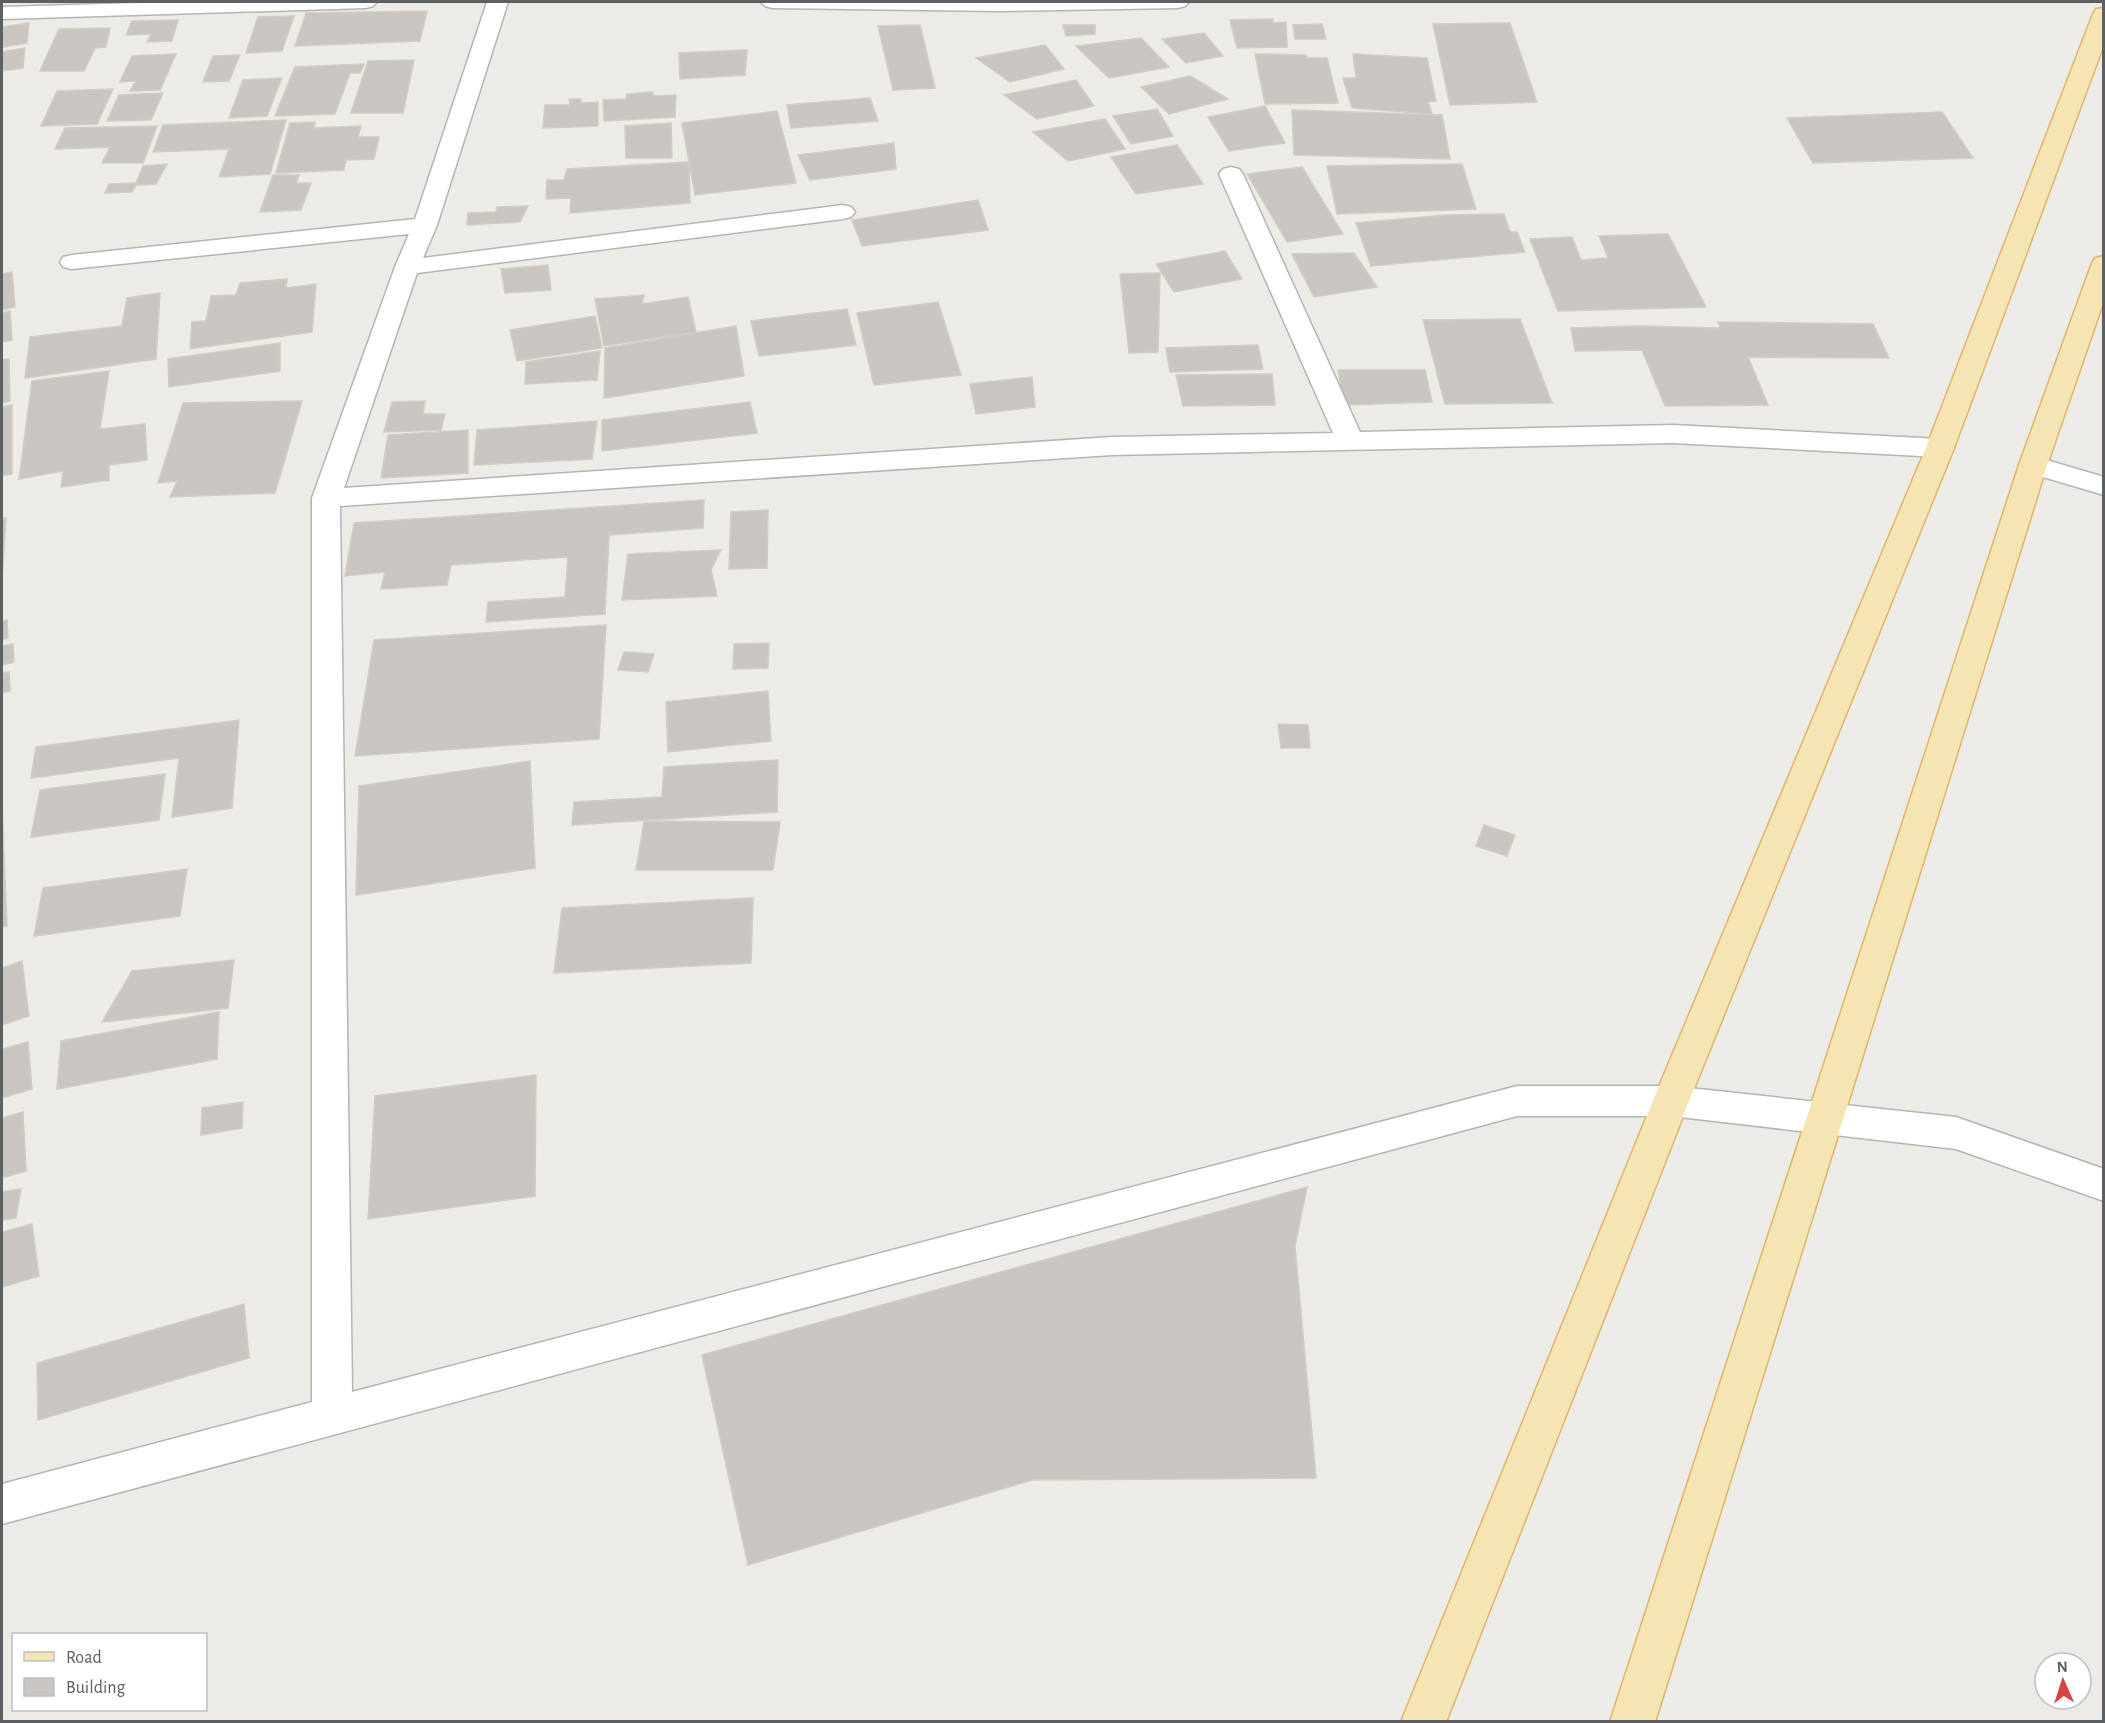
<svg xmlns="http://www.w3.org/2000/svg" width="2105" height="1723" viewBox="0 0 2105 1723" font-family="'Alegreya Sans',sans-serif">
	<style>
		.building { fill: #c9c5c1; stroke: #d1ccc4; stroke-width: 1.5 }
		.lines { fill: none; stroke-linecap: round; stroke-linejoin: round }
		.minor-casing { stroke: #b2b5b8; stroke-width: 3 }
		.major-casing { stroke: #e0b56b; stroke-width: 3 }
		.minor { fill: #fff; fill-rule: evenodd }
		.major { fill: #f5e5b2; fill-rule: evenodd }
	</style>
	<rect width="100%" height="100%" fill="#edebe5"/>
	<!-- building -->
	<g class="building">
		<polygon points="427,11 420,41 295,46 306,13"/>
		<polygon points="294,16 282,51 246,53 258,17"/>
		<polygon points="1273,19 1273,23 1286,22 1287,47 1237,48 1230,20"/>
		<polygon points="178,20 172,41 147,42 151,34 126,35 132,21"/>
		<polygon points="29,23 27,43 2,47 2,27"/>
		<polygon points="1510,23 1537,102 1450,105 1433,24"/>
		<polygon points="1322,24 1326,39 1295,39 1293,25"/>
		<polygon points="920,25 935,88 893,90 878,26"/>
		<polygon points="1063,25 1095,25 1095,34 1066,36"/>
		<polygon points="110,28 106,47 95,48 84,71 40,71 59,29"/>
		<polygon points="1204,33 1223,56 1186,63 1162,39"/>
		<polygon points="1141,38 1169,67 1109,78 1076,46"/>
		<polygon points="1045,45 1064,69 1010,82 976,58"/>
		<polygon points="25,48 23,68 2,71 2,52"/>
		<polygon points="747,50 745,75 680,79 679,53"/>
		<polygon points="176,54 160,90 130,91 136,81 120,82 132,56"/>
		<polygon points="1255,54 1306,55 1307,58 1327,58 1338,103 1265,104"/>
		<polygon points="1353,54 1427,58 1436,101 1428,102 1432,114 1352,108 1343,78 1356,78"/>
		<polygon points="240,55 229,81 203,82 213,56"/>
		<polygon points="414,60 403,113 351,113 368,61"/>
		<polygon points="364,64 360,73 350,73 335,114 275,116 295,67"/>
		<polygon points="1190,76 1228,99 1169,114 1141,87"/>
		<polygon points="282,78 267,116 229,118 243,80"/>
		<polygon points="1076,80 1094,106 1037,119 1004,95"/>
		<polygon points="113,89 97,124 41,126 57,91"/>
		<polygon points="653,92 653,96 676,95 675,117 604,121 603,100 626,99 627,94"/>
		<polygon points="163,93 151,120 107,121 119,95"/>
		<polygon points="870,98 878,121 791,128 787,105"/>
		<polygon points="569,99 581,99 581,103 598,102 598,126 543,128 545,105 570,105"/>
		<polygon points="1265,106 1285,143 1229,151 1208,117"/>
		<polygon points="1157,109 1173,136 1131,144 1113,116"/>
		<polygon points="1292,110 1442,115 1450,159 1294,155"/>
		<polygon points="777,111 796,183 695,195 682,123"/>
		<polygon points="1942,112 1973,158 1813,163 1787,118"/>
		<polygon points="1105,119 1125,149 1068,161 1033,132"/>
		<polygon points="286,120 270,174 219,177 229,149 153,152 163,125"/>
		<polygon points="315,122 314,128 361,126 358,137 379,137 374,159 346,160 344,170 276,173 290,123"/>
		<polygon points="671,123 672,158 626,158 625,126"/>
		<polygon points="157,126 143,163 102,163 110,147 55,149 65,128"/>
		<polygon points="894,143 896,169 810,180 798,155"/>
		<polygon points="1177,145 1203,184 1136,194 1111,157"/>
		<polygon points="689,162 690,203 570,213 571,198 546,199 547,180 564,180 567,169"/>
		<polygon points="167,164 156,184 136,185 132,192 105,193 109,184 136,183 143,166"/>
		<polygon points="1462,164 1476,209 1337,214 1327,166"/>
		<polygon points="1302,167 1343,234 1287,242 1247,174"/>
		<polygon points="273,175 299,175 296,183 311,183 301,210 260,212"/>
		<polygon points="978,200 988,230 862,246 852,220"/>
		<polygon points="528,206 520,222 467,225 468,213 496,212 497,207"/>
		<polygon points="1504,214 1510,232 1517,232 1525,252 1371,266 1356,223 1447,215"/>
		<polygon points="1668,234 1706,307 1558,311 1530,239 1572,237 1581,260 1608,258 1599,236"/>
		<polygon points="1225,251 1242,279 1174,292 1156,264"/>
		<polygon points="1354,253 1377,287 1314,297 1292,254"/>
		<polygon points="548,265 551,290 505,293 501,269"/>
		<polygon points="12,272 15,307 2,310 2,274"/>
		<polygon points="1160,273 1158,352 1129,353 1120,274"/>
		<polygon points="287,279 286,288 316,284 312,332 190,349 192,322 206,321 211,296 236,295 240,283"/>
		<polygon points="160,293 156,359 25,378 30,337 122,326 127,298"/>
		<polygon points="644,295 642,304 688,297 696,332 604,346 595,299"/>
		<polygon points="938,302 961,375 874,385 857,313"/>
		<polygon points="847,309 856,345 759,356 751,321"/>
		<polygon points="10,311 12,340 2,342 2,313"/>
		<polygon points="595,316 602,348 517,361 510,330"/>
		<polygon points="1520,319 1552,403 1445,404 1423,320"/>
		<polygon points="1718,322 1873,324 1889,358 1748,357 1768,405 1665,406 1642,350 1575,351 1571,328 1639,326 1720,328"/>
		<polygon points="736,326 744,376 604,398 605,348"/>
		<polygon points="280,343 280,371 169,387 168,359"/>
		<polygon points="1258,345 1263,369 1170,372 1166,348"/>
		<polygon points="600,351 597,380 525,384 526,362"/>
		<polygon points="9,359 10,401 2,403 2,360"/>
		<polygon points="1338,370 1425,370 1432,402 1344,405"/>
		<polygon points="109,371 100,429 145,424 147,460 109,465 109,480 61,487 63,471 19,479 32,381"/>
		<polygon points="1272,374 1275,405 1183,406 1176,375"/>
		<polygon points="1032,377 1035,407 976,414 970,384"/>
		<polygon points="302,401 275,493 170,497 177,481 158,483 183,403"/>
		<polygon points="425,401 423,414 445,414 441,430 384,432 392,402"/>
		<polygon points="750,402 757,433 602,451 602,420"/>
		<polygon points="12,405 12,474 2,476 2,407"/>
		<polygon points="597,421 592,459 474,465 477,430"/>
		<polygon points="468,430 468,473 381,478 388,435"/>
		<polygon points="704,500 703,528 609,535 605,614 486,622 488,602 565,597 568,557 451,565 447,585 381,589 385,572 345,576 354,523"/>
		<polygon points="768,510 767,568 729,569 731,512"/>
		<polygon points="6,518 2,580 2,519"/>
		<polygon points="721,550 711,570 717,596 622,600 628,554"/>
		<polygon points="7,620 8,638 2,640 2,621"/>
		<polygon points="606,625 599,739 355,756 374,640"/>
		<polygon points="769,643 768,668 733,669 734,644"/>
		<polygon points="13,644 14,662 2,665 2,646"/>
		<polygon points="624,652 654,654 648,672 618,670"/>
		<polygon points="9,672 10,691 2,693 2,673"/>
		<polygon points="768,691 771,741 668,752 666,702"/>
		<polygon points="239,720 232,808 172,817 179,758 31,778 36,747"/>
		<polygon points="1278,724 1308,725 1310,748 1281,748"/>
		<polygon points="778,760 777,812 572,825 574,802 662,797 664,767"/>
		<polygon points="530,761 535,868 356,895 359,786"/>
		<polygon points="165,774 159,820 31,837 40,790"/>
		<polygon points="2,806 7,926 2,927"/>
		<polygon points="644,821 780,822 773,870 636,870"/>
		<polygon points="1484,825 1515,835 1507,856 1476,846"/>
		<polygon points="187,869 180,916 34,936 43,888"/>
		<polygon points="753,898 751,963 554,973 562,908"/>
		<polygon points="234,960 228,1008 102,1022 132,971"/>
		<polygon points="22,961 29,1016 2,1025 2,968"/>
		<polygon points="219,1012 217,1059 57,1089 61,1041"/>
		<polygon points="28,1042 32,1089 2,1098 2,1049"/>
		<polygon points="536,1075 535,1196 368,1219 375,1096"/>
		<polygon points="243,1102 242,1128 201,1135 202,1108"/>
		<polygon points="23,1112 26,1171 2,1178 2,1118"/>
		<polygon points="1307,1187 1295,1246 1316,1478 1032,1480 748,1565 702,1355"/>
		<polygon points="21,1189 16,1218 2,1220 2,1192"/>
		<polygon points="32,1224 39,1276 2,1287 2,1232"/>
		<polygon points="244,1304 249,1358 38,1420 37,1363"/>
	</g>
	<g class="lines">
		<!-- minor casing -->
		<g class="minor-casing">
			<g id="minor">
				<polygon points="172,2 377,2 373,6 366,8 2,19 2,7"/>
				<polygon points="487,2 508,2 437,225 423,258 843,205 851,207 855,212 851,217 843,219 417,273 344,488 1112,437 1333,433 1219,174 1223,169 1231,167 1239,169 1243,174 1360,432 1673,425 1940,439 1950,442 1954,448 1950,454 1940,457 1673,443 1112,455 340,506 352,1392 1517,1086 1671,1086 1956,1117 2104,1169 2104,1201 1956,1149 1671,1116 1517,1116 2,1524 2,1484 312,1402 312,498 395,267 409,234 72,269 63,267 60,262 63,257 72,255 415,219"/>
				<polygon points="761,2 1189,2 1185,6 1178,8 1000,11 772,8 765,6"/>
				<polygon points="2033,456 2104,477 2104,495 2023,471 2019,465 2023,459"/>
			</g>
		</g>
		<!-- major casing -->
		<g class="major-casing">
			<g id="major">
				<polygon points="2104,8 2104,44 1954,448 1689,1101 1446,1722 1401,1722 1653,1101 1926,448 2093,14 2096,9"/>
				<polygon points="2104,256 2104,300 2047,465 1655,1722 1610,1722 2019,465 2092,263 2095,258"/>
			</g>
		</g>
		<!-- minor -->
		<use href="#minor" class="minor"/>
		<!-- major -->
		<use href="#major" class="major"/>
	</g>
	<!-- border -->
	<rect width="2105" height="1723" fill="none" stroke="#5d6063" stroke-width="6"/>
	<!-- legend -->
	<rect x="12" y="1633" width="195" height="78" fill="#ffffff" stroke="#bebfc1" stroke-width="1.5"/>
	<rect x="24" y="1652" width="30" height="9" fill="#f5e5b2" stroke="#bebfc1" stroke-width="1.5"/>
	<text x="66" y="1663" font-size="18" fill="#5d6063">Road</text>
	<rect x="24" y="1678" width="30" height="18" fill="#c9c5c1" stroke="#bebfc1" stroke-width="1.5"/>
	<text x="66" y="1693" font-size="18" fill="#5d6063">Building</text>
	<!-- north arrow -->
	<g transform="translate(2063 1681) rotate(357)"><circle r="28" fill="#ffffff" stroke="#bebfc1" stroke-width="1.5"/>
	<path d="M0-4.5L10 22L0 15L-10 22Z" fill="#d44445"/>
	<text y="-9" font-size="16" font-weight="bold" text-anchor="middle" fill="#5d6063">N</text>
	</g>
</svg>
